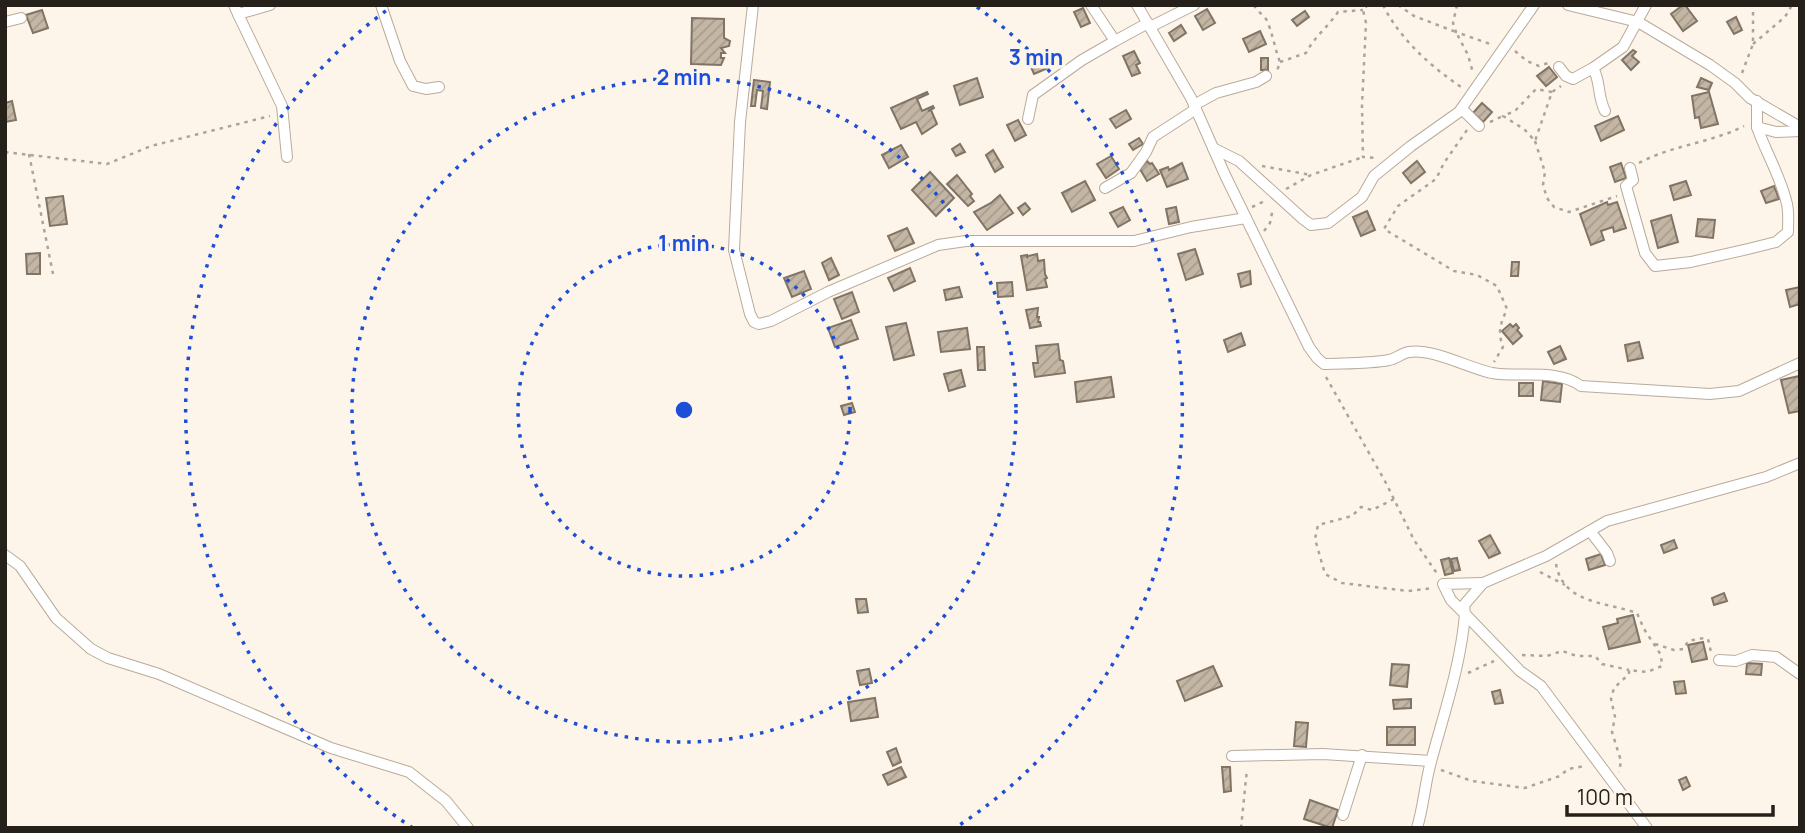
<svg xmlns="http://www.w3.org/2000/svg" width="1805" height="833" viewBox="0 0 1805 833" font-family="Manrope,sans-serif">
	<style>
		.building { fill: url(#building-hatch); stroke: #827465; stroke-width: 2 }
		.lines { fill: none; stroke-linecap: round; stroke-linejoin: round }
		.minor-casing { stroke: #b9ab9a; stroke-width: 12 }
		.path { stroke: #aca49b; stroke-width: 2.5; stroke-dasharray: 3.5 5; stroke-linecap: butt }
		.minor { stroke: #fff; stroke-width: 10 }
		.ring { fill: none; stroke: #1d4ed8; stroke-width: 3.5; stroke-dasharray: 3.5 7 }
		.centre { fill: #1d4ed8; stroke: #fef5ea; stroke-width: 3.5 }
		.ring-label { font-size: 21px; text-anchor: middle; font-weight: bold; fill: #1d4ed8; stroke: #fef5ea; stroke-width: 7; stroke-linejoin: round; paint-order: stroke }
	</style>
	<defs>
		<pattern id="building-hatch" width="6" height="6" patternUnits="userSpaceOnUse" patternTransform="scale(1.75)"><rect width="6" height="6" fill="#c4b6a4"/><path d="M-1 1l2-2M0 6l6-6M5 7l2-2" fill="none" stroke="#a89c8d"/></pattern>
	</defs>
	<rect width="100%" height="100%" fill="#fef5ea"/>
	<!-- building -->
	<g class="building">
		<polygon points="1683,5 1685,5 1697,21 1683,31 1671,14"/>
		<polygon points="1083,8 1090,23 1081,27 1074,12"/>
		<polygon points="1207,9 1215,23 1203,30 1195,16"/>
		<polygon points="42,10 48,28 33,33 26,15"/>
		<polygon points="1305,11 1309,17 1297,26 1292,20"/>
		<polygon points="1736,17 1742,30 1734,34 1727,22"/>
		<polygon points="692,18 724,19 724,38 730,41 729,46 721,48 725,53 721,53 721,58 724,58 721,65 691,64"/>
		<polygon points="1181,25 1186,33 1174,41 1169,33"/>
		<polygon points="1260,31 1266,44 1249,52 1243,39"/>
		<polygon points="1047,50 1053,66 1034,74 1027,58"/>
		<polygon points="1633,50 1636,52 1632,56 1639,62 1631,70 1622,60"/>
		<polygon points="1134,51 1140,63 1136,65 1140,73 1132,76 1123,56"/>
		<rect x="1261" y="58" width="7" height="12"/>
		<polygon points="1549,67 1557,77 1546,86 1537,76"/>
		<polygon points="977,78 983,97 960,105 954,86"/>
		<polygon points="1701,78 1712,83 1709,90 1697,87"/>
		<polygon points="754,80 770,82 767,109 761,108 763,91 757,90 755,106 751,106"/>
		<polygon points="927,92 928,94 917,99 922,111 933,106 934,108 928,111 931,110 937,124 922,134 916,122 901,129 891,108"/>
		<polygon points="1709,92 1718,124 1701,128 1699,117 1695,118 1692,96"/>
		<polygon points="12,101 16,120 5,122 5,103"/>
		<polygon points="1482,103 1492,112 1483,122 1473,113"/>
		<polygon points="1126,110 1131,119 1116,128 1110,119"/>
		<polygon points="1618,116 1624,130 1601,141 1595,126"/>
		<polygon points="1018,120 1026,135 1015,141 1007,125"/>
		<polygon points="1139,138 1143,144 1133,150 1129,144"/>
		<polygon points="960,144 965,152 956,156 952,149"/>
		<polygon points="901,145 908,157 889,168 882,155"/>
		<polygon points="993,150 1003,167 995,172 986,155"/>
		<polygon points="1111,156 1119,169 1106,178 1097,164"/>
		<polygon points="1147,161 1150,164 1152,163 1159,174 1147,181 1140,169"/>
		<polygon points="1417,161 1425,172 1411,183 1403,173"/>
		<polygon points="1182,163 1188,179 1167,187 1160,170 1168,167 1169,170"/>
		<polygon points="1621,163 1626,178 1615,182 1610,167"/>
		<polygon points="930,172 954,198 936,216 912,190"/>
		<polygon points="957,175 972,194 970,196 974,201 968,206 947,184"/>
		<polygon points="1085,181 1095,200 1072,212 1062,193"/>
		<polygon points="1686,181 1691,195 1674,200 1670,186"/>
		<polygon points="1774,186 1779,199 1766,203 1761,191"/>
		<polygon points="1000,195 1013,213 987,230 974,212 991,203"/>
		<polygon points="63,196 67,224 50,226 46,198"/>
		<polygon points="1607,202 1608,205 1617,202 1626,228 1614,232 1613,227 1601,231 1604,240 1591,245 1580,214"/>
		<polygon points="1025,203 1030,209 1023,215 1018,208"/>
		<polygon points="1123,207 1130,220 1118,227 1110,213"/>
		<polygon points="1176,207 1179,222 1169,224 1166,209"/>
		<polygon points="1367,211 1375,230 1361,236 1353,217"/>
		<polygon points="1671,215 1678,242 1658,248 1651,221"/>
		<polygon points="1698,219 1715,220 1713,238 1696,236"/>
		<polygon points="907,228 914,243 895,251 888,236"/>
		<polygon points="1195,249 1203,274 1186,280 1178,254"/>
		<polygon points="40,253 40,274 27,274 26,254"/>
		<polygon points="1037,254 1038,261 1044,260 1045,274 1047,278 1045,279 1047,287 1027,290 1021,256 1027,255 1027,258 1028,256"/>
		<polygon points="831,258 839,275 829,280 822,263"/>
		<polygon points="1512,262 1519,262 1518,276 1511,276"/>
		<polygon points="910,268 915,281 894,291 888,278"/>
		<polygon points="804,271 811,289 792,297 784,278"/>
		<polygon points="1250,271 1251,284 1241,287 1238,274"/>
		<polygon points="1012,282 1013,296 998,297 997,283"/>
		<polygon points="959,287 962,297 946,300 944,290"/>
		<polygon points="1800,287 1800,304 1790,307 1786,290"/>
		<polygon points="852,292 859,312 842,319 834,299"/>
		<polygon points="1038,308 1037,317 1039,317 1038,322 1040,322 1041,326 1030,328 1026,310"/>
		<polygon points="851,320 858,339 835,347 828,328"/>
		<polygon points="906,323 914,355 894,360 886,327"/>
		<polygon points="1510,324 1513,327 1516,324 1519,328 1517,330 1522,336 1513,344 1502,331"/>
		<polygon points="967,328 970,349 941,352 938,332"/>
		<polygon points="1241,333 1245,345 1228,352 1224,340"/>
		<polygon points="1639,342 1643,358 1628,361 1625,345"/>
		<polygon points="1058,344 1060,360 1063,361 1065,373 1035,377 1033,363 1038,363 1036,346"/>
		<polygon points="1560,346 1566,359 1554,364 1548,352"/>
		<polygon points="977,347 984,347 985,370 978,370"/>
		<polygon points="961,370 965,386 949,391 944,374"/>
		<polygon points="1799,376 1800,411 1789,413 1781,380"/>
		<polygon points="1111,377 1114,397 1077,402 1075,382"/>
		<polygon points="1543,381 1562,384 1560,402 1541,400"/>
		<rect x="1519" y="383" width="14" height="13"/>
		<polygon points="852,403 855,412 844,415 841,406"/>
		<polygon points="1490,535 1500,553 1489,558 1479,541"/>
		<polygon points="1674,540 1677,548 1664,553 1661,545"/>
		<polygon points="1601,554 1605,565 1589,570 1586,559"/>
		<polygon points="1449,558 1453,573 1445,575 1441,560"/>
		<polygon points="1457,558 1460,570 1454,571 1451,559"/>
		<polygon points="1724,593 1727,601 1714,605 1712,598"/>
		<polygon points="856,599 866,599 868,612 858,613"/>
		<polygon points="1633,615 1640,642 1609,649 1603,627 1618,623 1617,619"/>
		<polygon points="1703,642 1707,659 1692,662 1688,645"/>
		<polygon points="1747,663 1762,664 1761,675 1746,674"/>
		<polygon points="1392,664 1409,665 1407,687 1390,685"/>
		<polygon points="1213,666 1222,686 1185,701 1177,681"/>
		<polygon points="869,669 872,683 860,685 857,671"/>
		<polygon points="1684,681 1686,693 1676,694 1674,682"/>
		<polygon points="1500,690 1503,703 1495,704 1492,692"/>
		<polygon points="875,698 878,717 851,721 848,702"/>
		<polygon points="1411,699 1411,708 1394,709 1393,700"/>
		<polygon points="1296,722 1308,723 1306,747 1294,746"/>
		<rect x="1387" y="727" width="28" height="18"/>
		<polygon points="896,748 901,762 893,766 887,752"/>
		<polygon points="901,767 906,777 888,785 883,775"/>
		<polygon points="1222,767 1230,767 1231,791 1224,792"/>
		<polygon points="1686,777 1690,786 1683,790 1679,780"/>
		<polygon points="1310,800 1338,810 1332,828 1304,819"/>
	</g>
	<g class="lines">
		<!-- minor casing -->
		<g class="minor-casing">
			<g id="minor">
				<polyline points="234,5 238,14 270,5"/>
				<polyline points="381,5 400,61 413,86 426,89 439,87"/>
				<polyline points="753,5 740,122 734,250 750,314 754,322 759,324 771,321 828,292 938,245 966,241 1134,241 1191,227 1246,218"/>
				<polyline points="1091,5 1115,41 1148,23"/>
				<path d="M1137,5L1191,98L1225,175L1309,347L1317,358L1324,364C1345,363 1368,364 1389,360C1396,359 1402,353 1409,352C1433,348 1468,368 1492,373C1520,378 1557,368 1581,386L1710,394L1739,391L1800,363"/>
				<polyline points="1568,5 1638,22 1710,65 1735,83 1750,98 1800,127"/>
				<polyline points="238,14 282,106 287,157"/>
				<polyline points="5,22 21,18"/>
				<polyline points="1150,27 1194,5"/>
				<polyline points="1559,67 1566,76 1573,79 1593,68"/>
				<polyline points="1757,101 1757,127 1776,132 1800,131"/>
				<polyline points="1194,105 1216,93 1256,82 1266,76"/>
				<polyline points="1462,109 1479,126"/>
				<path d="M1605,111C1597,95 1601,82 1593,68L1623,47L1646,5"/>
				<polyline points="1028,119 1033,95 1082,60 1115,41"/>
				<polyline points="1213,148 1239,161 1303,219 1311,225 1328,223 1362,197 1374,176 1411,146 1459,112 1534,5"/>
				<path d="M1630,168L1633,180L1626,186L1645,253L1655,266L1691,262L1748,249L1776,242L1788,232C1788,223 1789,213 1787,204C1781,177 1766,153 1757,127"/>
				<polyline points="1105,188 1131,173 1146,152 1153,137 1196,109"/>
				<polyline points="1590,531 1607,553 1610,561"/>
				<polyline points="5,555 20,566 56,618 91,649 108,658 159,674 331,748 409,772 446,801 468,828"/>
				<polyline points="1719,660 1736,661 1752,655 1776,657 1800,674"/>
				<polyline points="1232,756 1323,754 1431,761"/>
				<polyline points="1343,815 1362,755"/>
				<path d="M1417,828C1424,805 1425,781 1432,758C1445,710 1461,663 1465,614L1451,600L1443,584L1483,583"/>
				<polyline points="1647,828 1541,686 1520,671 1465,614 1464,605 1483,583 1546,556 1607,521 1766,477 1800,463"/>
			</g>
		</g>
		<!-- path -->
		<g class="path">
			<path d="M1254,5C1257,12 1266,16 1268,23C1273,36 1275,49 1280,62L1277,71"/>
			<polyline points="1368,5 1363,10 1366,23 1362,105 1363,157 1376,158"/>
			<path d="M1383,5C1400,39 1429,65 1461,87"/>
			<polyline points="1398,5 1414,16 1456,32 1468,55 1473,73"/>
			<polyline points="1457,5 1453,23 1456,32 1493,45"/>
			<polyline points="1753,44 1785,17 1792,5"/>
			<polyline points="1515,51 1527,61 1539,66 1548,63"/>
			<path d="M1280,62L1306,53C1314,37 1328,27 1338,12L1363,10"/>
			<polyline points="1742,73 1753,44 1753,5"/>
			<polyline points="1552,92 1536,89 1515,111 1503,116 1524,129 1535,141 1552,92 1561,86"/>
			<polyline points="1490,122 1503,116"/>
			<path d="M1467,130L1444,163L1436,179L1398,206L1384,229L1454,271L1477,275L1497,286L1507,309C1501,323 1497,331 1503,347L1494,362"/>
			<polyline points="1535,141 1545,172 1543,185 1547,198 1554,207 1569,212 1617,196"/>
			<polyline points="5,152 107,164 151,146 270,116"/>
			<polyline points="29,154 53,274"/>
			<path d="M1639,163C1672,145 1711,143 1744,126"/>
			<polyline points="1262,166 1311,175"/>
			<polyline points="1286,189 1311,175 1363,157"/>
			<polyline points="1252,207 1265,201"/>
			<polyline points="1264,231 1270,223 1273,208"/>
			<polyline points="1326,377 1386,483 1414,540 1438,575"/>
			<polyline points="1394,499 1372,510 1361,507 1352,516 1318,525 1315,539 1325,574 1342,583 1408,591 1434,588"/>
			<path d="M1556,564C1563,604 1606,602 1637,613L1644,629L1661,655L1662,666L1647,672L1629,670V674L1614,688L1611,699L1615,717L1612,732L1621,761L1619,772"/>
			<polyline points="1540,572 1565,585"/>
			<polyline points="1655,644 1674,650 1684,649 1688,641 1704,638 1708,639 1711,652"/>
			<polyline points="1522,655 1547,656 1562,651 1577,656 1595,656 1602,664 1629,670"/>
			<polyline points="1468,673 1494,661"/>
			<polyline points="1441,770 1472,781 1525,788 1560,776 1568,769 1585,766"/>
			<polyline points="1241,828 1247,769"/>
		</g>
		<!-- minor -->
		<use href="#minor" class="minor"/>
	</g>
	<!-- distance rings -->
	<g class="ring">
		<circle cx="684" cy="410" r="166"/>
		<circle cx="684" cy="410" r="332"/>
		<path d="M413 828A498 498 0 0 1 391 7M977 7A498 498 0 0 1 955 828"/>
	</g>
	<circle cx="684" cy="410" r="10" class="centre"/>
	<g class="ring-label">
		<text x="1036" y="65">3 min</text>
		<text x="684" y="85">2 min</text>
		<text x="684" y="251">1 min</text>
	</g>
	<!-- border -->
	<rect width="1805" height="833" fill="none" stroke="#25201a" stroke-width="14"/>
	<!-- scale -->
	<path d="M1567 805v10h206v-10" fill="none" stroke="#25201a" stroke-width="3.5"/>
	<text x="1577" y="805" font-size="21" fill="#25201a" stroke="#fef5ea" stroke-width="5" paint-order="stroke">100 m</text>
</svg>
